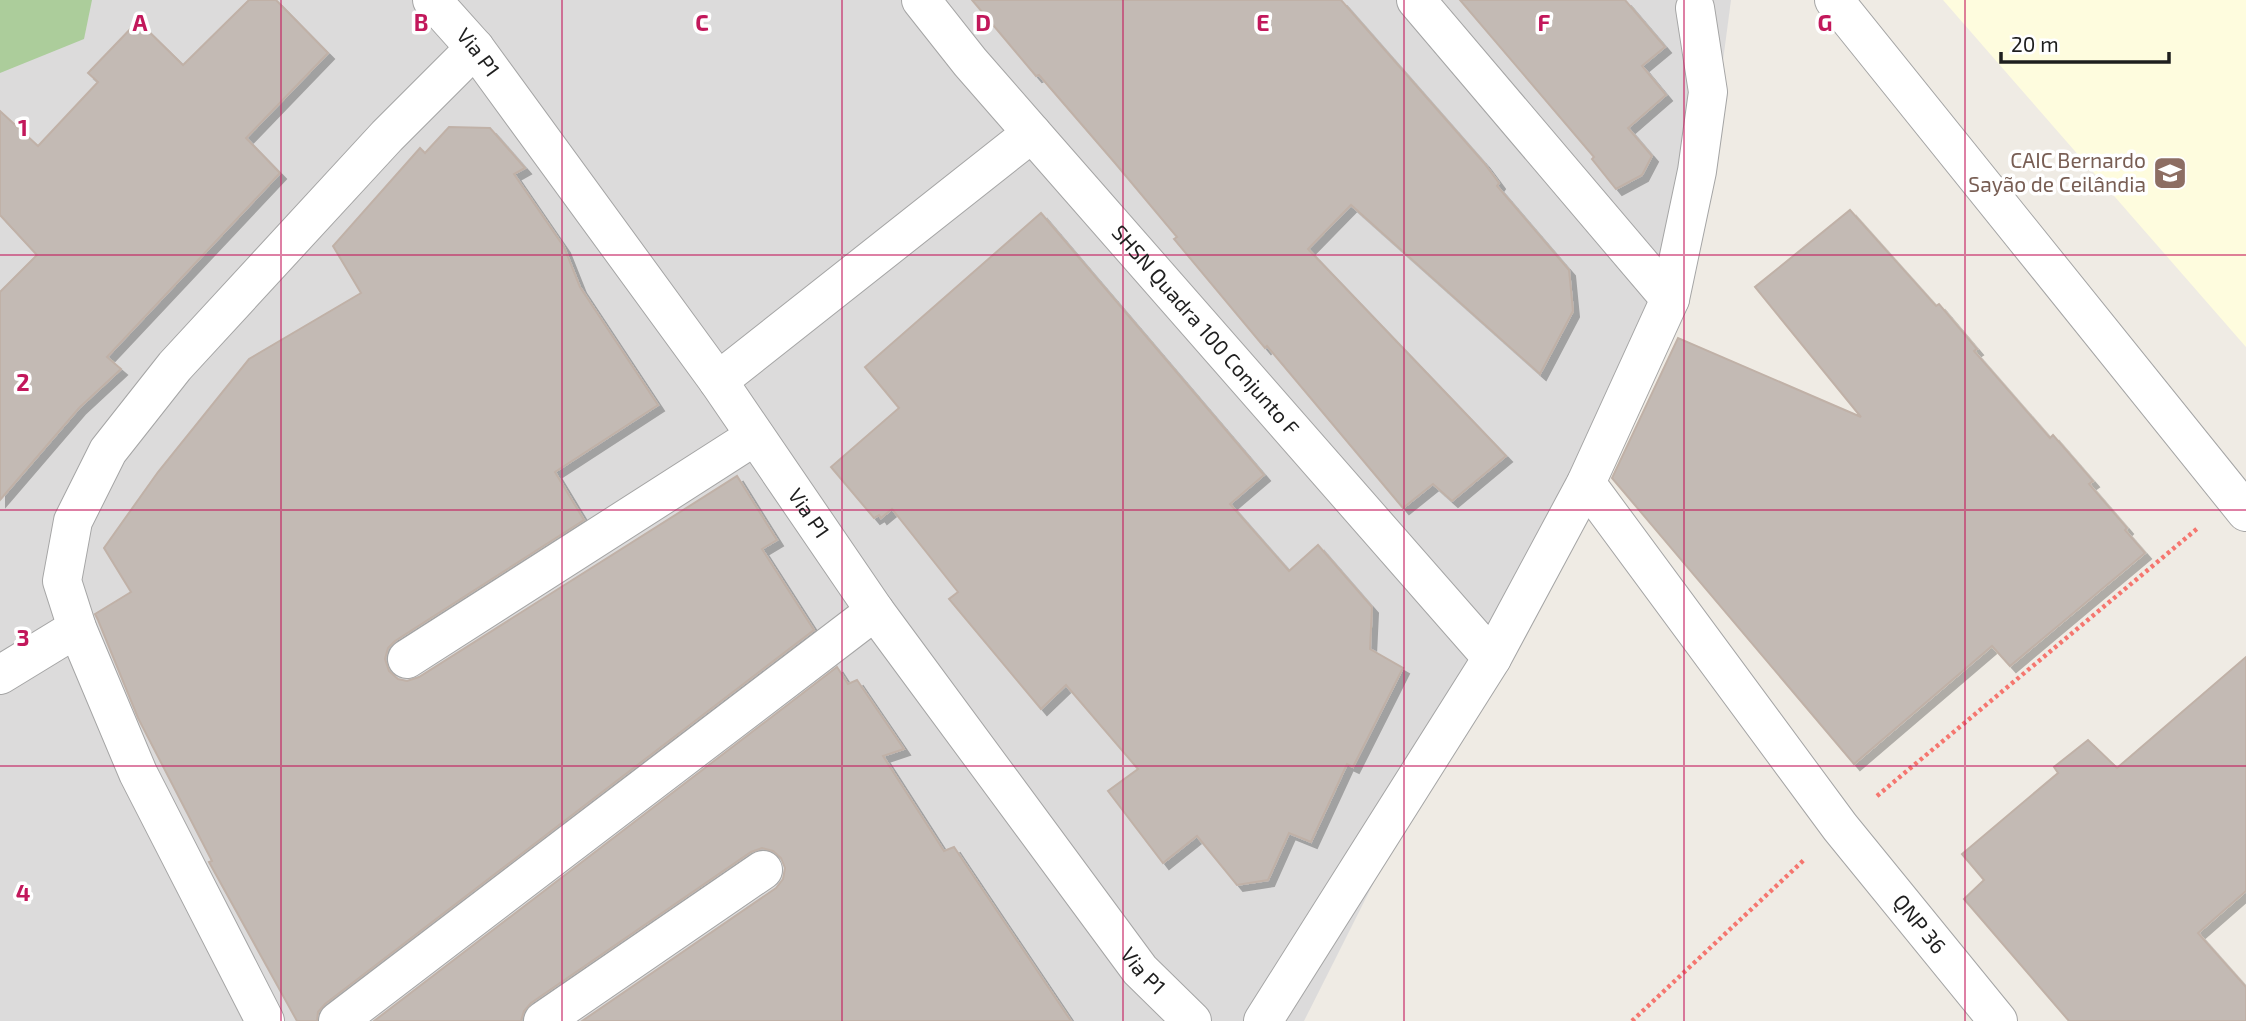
<svg xmlns="http://www.w3.org/2000/svg" width="2246" height="1021" viewBox="0 0 2246 1021" font-family="'Exo 2',sans-serif">
	<style>
		.residential { fill: #dcdbdb }
		.education { fill: #fefcde }
		.forest { fill: #accd9b }
		.building { fill: #c3bab4; stroke: #c0b1a7; stroke-width: 2; filter: url(#shadow) }
		.lines { fill: none; stroke-linecap: round; stroke-linejoin: round }
		.minor-casing { stroke: #a5a5a5; stroke-width: 40 }
		.tertiary-casing { stroke: #a5a5a5; stroke-width: 40 }
		.path { stroke: #f5766f; stroke-width: 4.5; stroke-dasharray: 3.5 3.5; stroke-linecap: butt }
		.minor { stroke: #fff; stroke-width: 38 }
		.tertiary { stroke: #fff; stroke-width: 38 }
		.grid { fill: none; stroke: #c2185b; stroke-width: 2; stroke-opacity: 0.55 }
		.labels { text-anchor: middle; stroke-width: 7; stroke-linejoin: round; paint-order: stroke }
		.street-label { font-size: 21px; fill: #1e1e1e; stroke: #fff }
		.education-label { font-size: 21px; fill: #785e54; stroke: #fff; text-anchor: end }
		.grid-label { font-size: 23px; text-anchor: middle; font-weight: bold; fill: #c2185b; stroke: #fff; stroke-width: 7; stroke-linejoin: round; paint-order: stroke }
	</style>
	<defs>
		<filter id="shadow"><feDropShadow dx="6" dy="6" stdDeviation="0" flood-color="#0004"/></filter>
	</defs>
	<rect width="100%" height="100%" fill="#efebe4"/>
	<!-- residential -->
	<polygon class="residential" points="0,0 1731,0 1700,235 1304,1021 0,1021"/>
	<!-- education -->
	<polygon class="education" points="1943,0 2246,0 2246,347"/>
	<!-- forest -->
	<polygon class="forest" points="0,0 92,0 84,39 0,73"/>
	<!-- building -->
	<g class="building">
		<polygon points="249,0 276,0 328,53 246,138 280,173 107,357 121,369 79,408 0,500 0,292 37,255 0,215 0,111 38,146 98,82 88,73 138,21 183,65"/>
		<polygon points="972,0 1341,0 1484,163 1499,183 1497,186 1569,270 1573,311 1540,374 1351,205 1308,249 1506,456 1452,501 1433,484 1403,508 1267,346 1265,348 1174,239 1177,237 1115,163 1039,75 1036,76"/>
		<polygon points="1460,0 1625,0 1665,47 1642,66 1666,95 1628,128 1652,156 1642,175 1616,189 1592,159 1594,157"/>
		<polygon points="449,127 490,128 525,168 514,174 564,247 580,287 658,405 555,472 584,520 395,641 388,648 385,659 389,671 398,679 407,681 419,677 737,476 777,540 762,549 814,630 325,1004 318,1012 317,1021 297,1021 209,862 212,861 138,718 98,620 95,614 131,592 104,548 158,472 249,359 361,293 333,246 420,148 425,153"/>
		<polygon points="1850,210 1936,306 1939,304 1977,349 1974,351 2050,438 2053,435 2093,481 2089,484 2127,528 2125,530 2145,553 2010,666 1992,646 1854,764 1612,478 1678,338 1861,417 1755,287"/>
		<polygon points="1041,213 1264,475 1230,504 1289,571 1318,545 1372,607 1370,649 1403,668 1353,767 1347,764 1311,842 1289,833 1268,880 1237,885 1197,836 1163,863 1108,791 1138,769 1066,685 1041,709 949,599 958,592 892,509 881,518 879,515 874,518 831,467 899,408 865,367"/>
		<polygon points="2246,657 2246,891 2198,933 2246,987 2246,1021 2069,1021 1964,899 1984,880 1962,854 2058,773 2054,767 2088,740 2117,768"/>
		<polygon points="837,667 848,684 857,680 904,749 883,756 944,851 954,847 1071,1021 582,1021 776,888 783,879 785,868 781,858 773,851 762,848 751,852 531,1003 524,1011 521,1021 374,1021"/>
	</g>
	<g class="lines">
		<!-- minor casing -->
		<g class="minor-casing">
			<g id="minor">
				<path id="s1" d="M921,0L970,62L1032,133L1492,658"/>
				<polyline points="1416,0 1670,299"/>
				<polyline points="1834,0 2246,512"/>
				<polyline points="718,381 1032,133"/>
				<path id="s2" d="M1586,483L1840,827L1998,1021"/>
				<polyline points="407,659 755,436"/>
				<polyline points="0,675 77,628"/>
				<polyline points="265,1021 138,773 77,628 62,581 73,521 108,451 175,366 387,136 475,48"/>
				<polyline points="543,1021 763,870"/>
				<polyline points="1263,1021 1492,658 1586,483 1670,299 1697,171 1708,92 1695,8"/>
			</g>
		</g>
		<!-- tertiary casing -->
		<g class="tertiary-casing">
			<g id="tertiary">
				<path id="s3" d="M432,0L475,48L718,381L875,611L1140,970L1192,1021"/>
				<polyline points="338,1021 875,611"/>
			</g>
		</g>
		<!-- path -->
		<g class="path">
			<polyline points="1877,796 2198,528"/>
			<polyline points="1632,1021 1805,859"/>
		</g>
		<!-- minor -->
		<use href="#minor" class="minor"/>
		<!-- tertiary -->
		<use href="#tertiary" class="tertiary"/>
	</g>
	<!-- grid -->
	<path class="grid" d="M281,0V1021M562,0V1021M842,0V1021M1123,0V1021M1404,0V1021M1684,0V1021M1965,0V1021M0,255H2246M0,510H2246M0,766H2246"/>
	<!-- icons -->
	<defs>
		<g id="school-square" transform="scale(1.75)"><rect x="-9" y="-9" width="18" height="18" rx="4" fill="#8d6e63" stroke="#fff"/><path d="M0-5L7-2L0 1L-7-2ZM-4 1L0 2.5L4 1V4Q0 6-4 4Z" fill="#fff"/></g>
	</defs>
	<g fill-rule="evenodd">
		<use href="#school-square" x="2170" y="173"/>
	</g>
	<g class="labels">
		<!-- street labels -->
		<g class="street-label">
			<text dy="7" stroke="none"><textPath href="#s3" startOffset="70">Via P1</textPath></text>
			<text dy="7" stroke="none"><textPath href="#s1" startOffset="436">SHSN Quadra 100 Conjunto F</textPath></text>
			<text dy="7" stroke="none"><textPath href="#s3" startOffset="637">Via P1</textPath></text>
			<text dy="7" stroke="none"><textPath href="#s2" startOffset="553">QNP 36</textPath></text>
			<text dy="7" stroke="none"><textPath href="#s3" startOffset="1204">Via P1</textPath></text>
		</g>
		<!-- education labels -->
		<g class="education-label">
			<text x="2146" y="168">CAIC Bernardo<tspan x="2146" dy="24">Sayão de Ceilândia</tspan></text>
		</g>
	</g>
	<g class="grid-label">
		<text x="140" y="31">A</text>
		<text x="421" y="31">B</text>
		<text x="702" y="31">C</text>
		<text x="983" y="31">D</text>
		<text x="1263" y="31">E</text>
		<text x="1544" y="31">F</text>
		<text x="1825" y="31">G</text>
		<text x="23" y="136">1</text>
		<text x="23" y="391">2</text>
		<text x="23" y="646">3</text>
		<text x="23" y="901">4</text>
	</g>
	<!-- scale -->
	<path d="M2001 52v10h168v-10" fill="none" stroke="#1e1e1e" stroke-width="3.5"/>
	<text x="2011" y="52" font-size="21" fill="#1e1e1e" stroke="#ffffff" stroke-width="5" paint-order="stroke">20 m</text>
</svg>
